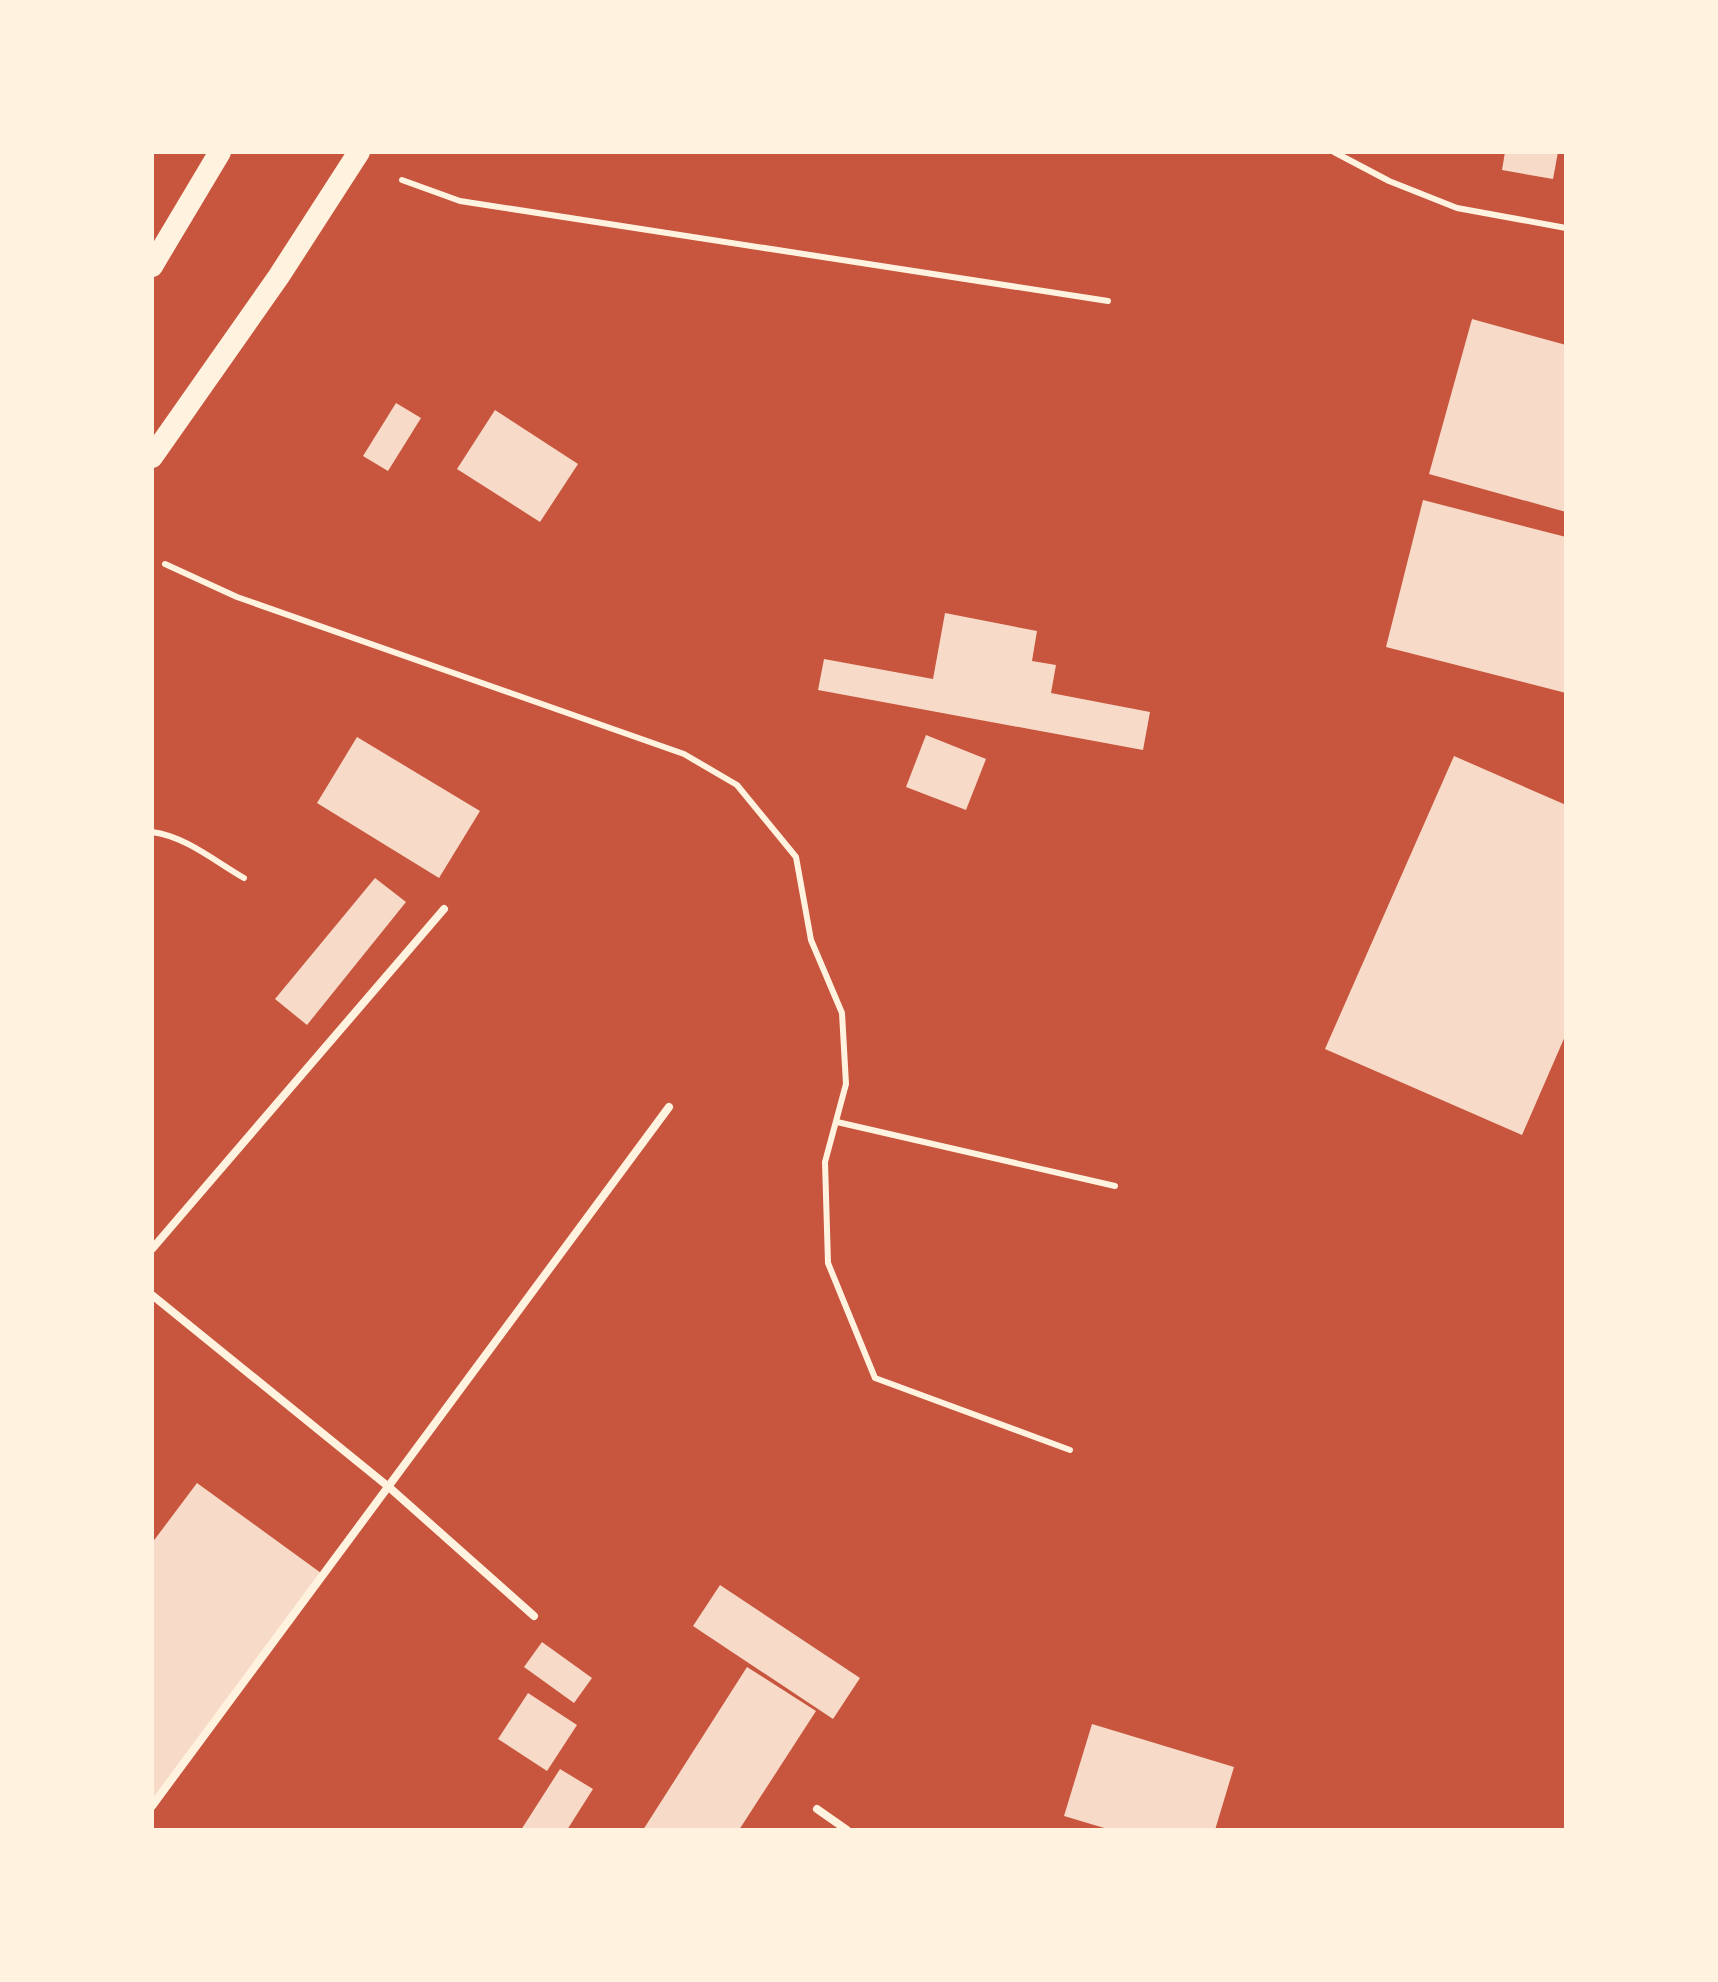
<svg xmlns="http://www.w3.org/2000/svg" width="1718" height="1982" viewBox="0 0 1718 1982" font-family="'Exo 2',sans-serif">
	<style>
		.building { fill: #f7dbc8 }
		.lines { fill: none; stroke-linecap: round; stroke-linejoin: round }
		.service { stroke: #fff3e0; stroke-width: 6 }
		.minor { stroke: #fff3e0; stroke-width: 8 }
		.trunk { stroke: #fff3e0; stroke-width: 22 }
	</style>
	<rect width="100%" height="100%" fill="#c8553d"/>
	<!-- building -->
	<g class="building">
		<polygon points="1505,152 1558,152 1553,179 1502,170"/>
		<polygon points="1472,319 1566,345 1566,512 1429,474"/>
		<polygon points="396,403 421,418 388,471 363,456"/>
		<polygon points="495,410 578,464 540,522 457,469"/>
		<polygon points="1423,500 1566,537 1566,693 1386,647"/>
		<polygon points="945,613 1037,631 1032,661 1056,665 1051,693 1150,712 1143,750 818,690 824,659 933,679"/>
		<polygon points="926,735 986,759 966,810 906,787"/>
		<polygon points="357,737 480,811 439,878 317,803"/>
		<polygon points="1454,756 1566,805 1566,1034 1522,1135 1325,1049"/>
		<polygon points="375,878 406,902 307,1025 275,999"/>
		<polygon points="197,1483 321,1573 152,1801 152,1543"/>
		<polygon points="720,1585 860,1678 833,1719 693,1626"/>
		<polygon points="542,1642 592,1678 574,1703 524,1667"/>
		<polygon points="747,1667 816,1711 739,1830 643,1830"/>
		<polygon points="528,1693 577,1725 547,1771 498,1739"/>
		<polygon points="1092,1724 1234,1767 1215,1830 1111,1830 1064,1816"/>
		<polygon points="560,1769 593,1789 567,1830 521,1830"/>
	</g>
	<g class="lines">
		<!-- service -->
		<g class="service">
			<polyline points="1334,152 1389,181 1457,208 1566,228"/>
			<polyline points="402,180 460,201 1108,301"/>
			<polyline points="165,564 237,597 684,754 737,785 796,857 811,940 842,1013 846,1084 825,1162 828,1263 875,1378 1070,1450"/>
			<path d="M152,832C185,836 216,862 244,878"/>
			<polyline points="837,1122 1115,1186"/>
		</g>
		<!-- minor -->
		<g class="minor">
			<polyline points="152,1249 444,909"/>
			<polyline points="152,1295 390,1488 534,1616"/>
			<polyline points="152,1806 669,1107"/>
			<polyline points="817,1809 847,1830"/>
		</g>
		<!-- trunk -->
		<g class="trunk">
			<polyline points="152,266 220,152"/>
			<polyline points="152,457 279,276 359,152"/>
		</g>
	</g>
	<!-- border -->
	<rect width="1718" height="1982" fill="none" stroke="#fff3e0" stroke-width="308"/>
</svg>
